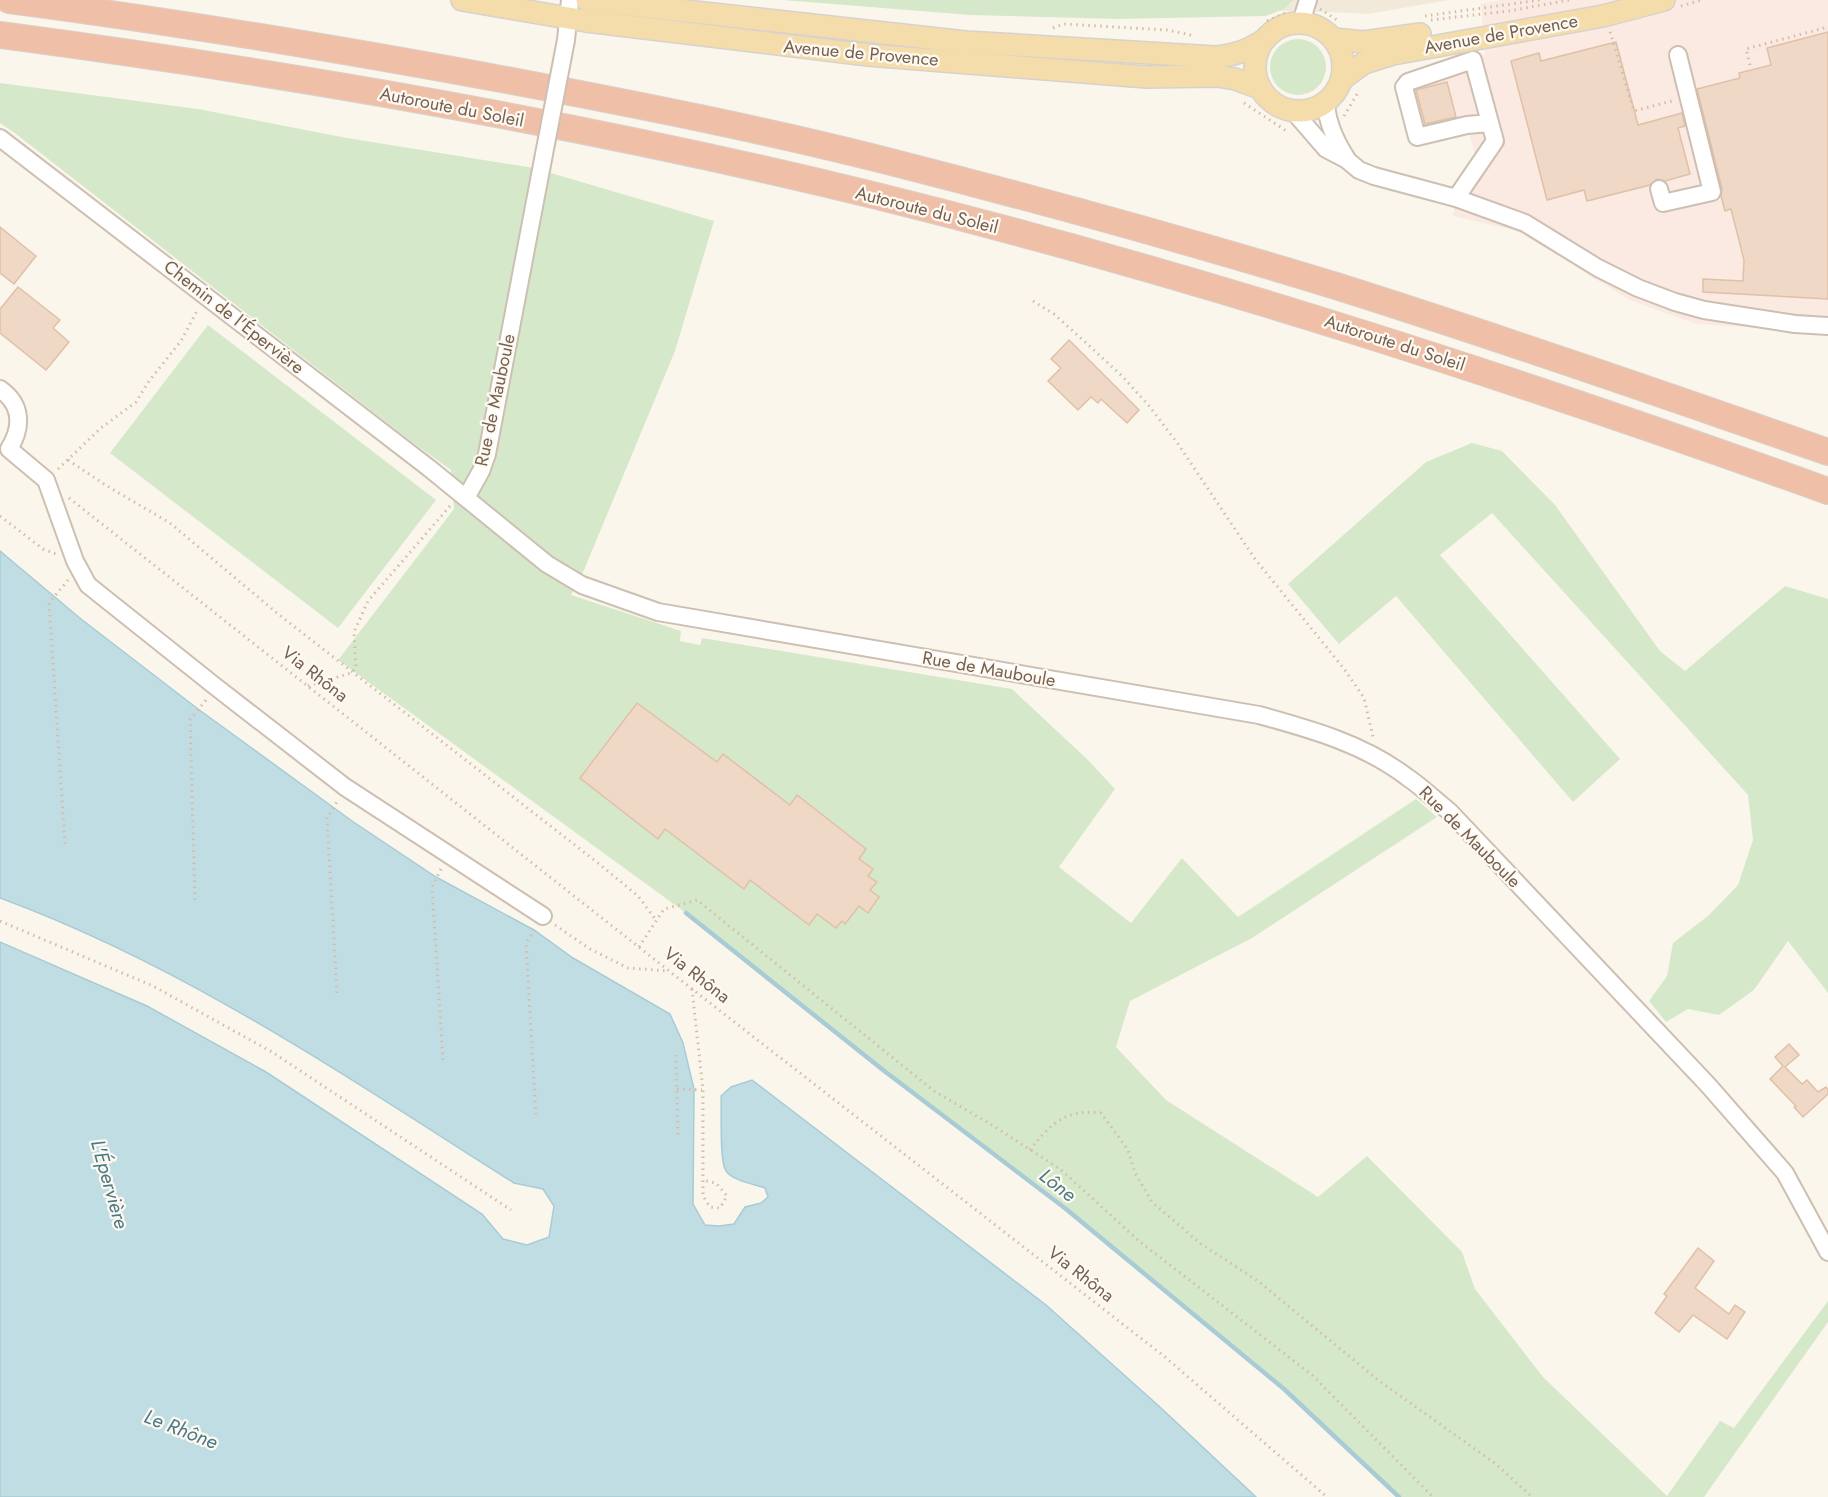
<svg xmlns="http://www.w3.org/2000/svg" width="1828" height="1497" viewBox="0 0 1828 1497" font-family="Jost,sans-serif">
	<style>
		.residential { fill: #f2e9da }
		.commercial { fill: #faeae1 }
		.green { fill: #d5e9ca }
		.water { fill: #c1dde4; stroke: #a8cbd5; stroke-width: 1.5 }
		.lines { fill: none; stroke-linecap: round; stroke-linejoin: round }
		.stream { stroke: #a8cbd5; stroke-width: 4.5 }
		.building { fill: #efd8c5; stroke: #e0c0a7; stroke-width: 1.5 }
		.minor-casing { stroke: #cdbfb2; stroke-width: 20 }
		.major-casing { stroke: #d8d2ce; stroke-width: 24 }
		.highway-casing { stroke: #d8d2ce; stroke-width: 28 }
		.path { stroke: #d4bca8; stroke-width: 3; stroke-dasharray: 1.5 4.5; stroke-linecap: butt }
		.minor { stroke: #fff; stroke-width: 16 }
		.major { stroke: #f4ddaa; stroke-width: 21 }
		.highway { stroke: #f0bfa8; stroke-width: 26 }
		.minor-bridge-casing { stroke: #cdbfb2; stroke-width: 20; stroke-linecap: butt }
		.minor-bridge { stroke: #fff; stroke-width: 16 }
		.labels { text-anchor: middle; stroke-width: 4.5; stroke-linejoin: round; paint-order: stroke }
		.street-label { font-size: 18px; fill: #755f50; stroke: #fefaf2 }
		.water-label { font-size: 20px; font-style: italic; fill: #4b7986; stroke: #fefaf2 }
	</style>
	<rect width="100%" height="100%" fill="#fbf6ec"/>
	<!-- residential -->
	<polygon class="residential" points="784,0 1449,0 1368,14 1324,12"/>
	<!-- commercial -->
	<polygon class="commercial" points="1500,0 1828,0 1828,332 1696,324 1630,300 1517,231 1453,216 1458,187 1476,158 1468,130 1413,144 1397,87 1399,75 1485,55 1481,4"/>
	<!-- green -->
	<g class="green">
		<polygon points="783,0 1293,0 1284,9 1266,16 1117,19 970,15"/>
		<circle cx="1298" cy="67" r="28"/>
		<polygon points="0,83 198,109 347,138 534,168 714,221 675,351 584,570 571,595 681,631 680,641 700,645 702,638 1012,689 1088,760 1115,789 1059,867 1131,923 1182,858 1238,917 1416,799 1437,817 1252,938 1130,1001 1116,1047 1166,1100 1318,1197 1367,1156 1462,1252 1475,1289 1543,1377 1667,1496 1720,1421 1734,1428 1828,1301 1828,1322 1704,1497 1399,1497 1284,1389 1066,1209 883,1070 686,913 338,660 454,509 451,470 408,439 16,134 0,123"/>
		<polygon points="208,325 436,500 338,628 110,453"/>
		<polygon points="1472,443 1502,451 1555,505 1660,651 1685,671 1785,586 1828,599 1828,993 1788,941 1754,990 1719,1015 1688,1009 1666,1022 1649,1001 1667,976 1673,943 1709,915 1738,885 1753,840 1748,795 1492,513 1440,555 1620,759 1573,802 1396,596 1339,644 1288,584 1426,462"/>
	</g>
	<!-- water -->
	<path class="water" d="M0,551L81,619L198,709L352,821L436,877L534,930L573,958L670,1014L683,1043L694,1089L693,1204L705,1225L719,1226L734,1224L745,1207L761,1203L768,1197L765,1188C754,1184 733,1181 726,1171C719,1161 722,1110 721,1096L731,1087L752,1080L1046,1305L1161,1408L1256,1497H0V942L147,1006L266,1072L482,1214L503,1239L527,1245L549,1237L554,1206L543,1189L514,1183C348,1078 185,966 0,898Z"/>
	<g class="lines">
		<!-- stream -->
		<polyline class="stream" points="686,913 883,1070 1066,1209 1284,1389 1399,1497"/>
	</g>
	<!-- building -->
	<g class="building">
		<polygon points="1828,32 1828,299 1703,292 1703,279 1743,281 1744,260 1731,209 1725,211 1721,196 1722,189 1697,89 1740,78 1739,73 1771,65 1767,48"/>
		<polygon points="1616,42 1638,125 1682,113 1685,126 1678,128 1690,174 1665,181 1657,179 1650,185 1587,201 1584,190 1547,200 1511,61 1539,53 1541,61"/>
		<polygon points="1447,82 1456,117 1425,124 1416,90"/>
		<polygon points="0,227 36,256 14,284 0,273"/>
		<polygon points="18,287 60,320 53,328 69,342 46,370 0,333 0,309"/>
		<polygon points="1069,340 1139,410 1127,423 1101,399 1098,403 1091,397 1078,410 1048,381 1061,368 1051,359"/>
		<polygon points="637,703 717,762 723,754 790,805 797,795 866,849 859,859 873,869 868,876 877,882 870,890 879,897 868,913 859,906 845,924 842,921 836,928 817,914 809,925 750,880 744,889 665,829 658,839 580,778"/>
		<polygon points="1789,1044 1799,1055 1785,1067 1802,1084 1807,1080 1818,1092 1826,1087 1828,1090 1828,1094 1803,1117 1794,1107 1796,1106 1770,1079 1783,1066 1775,1057"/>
		<polygon points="1698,1248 1714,1261 1695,1288 1729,1314 1735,1305 1745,1312 1727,1339 1693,1315 1679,1332 1655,1313 1667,1296 1664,1294"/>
	</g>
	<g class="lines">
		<!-- minor casing -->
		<g class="minor-casing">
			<g id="minor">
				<polyline points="1301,22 1308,0"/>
				<polyline points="566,40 570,0"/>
				<path d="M1326,103C1327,123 1336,142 1347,159"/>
				<polyline points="1294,112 1326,149 1347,160 1359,170 1374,176 1456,198 1525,223 1598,268 1638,288 1675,302 1704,310 1795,324 1828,326"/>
				<path d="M0,138L429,468L547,564L582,585L658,612L1259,715C1310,729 1364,744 1407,777C1422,787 1435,800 1450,812L1708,1085L1785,1173L1828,1252"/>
				<polyline points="1659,189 1663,203 1712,192 1678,55"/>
				<polyline points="1456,198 1495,141 1473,60 1408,82 1404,87 1417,137 1467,125 1490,123"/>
				<path d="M0,389C23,405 22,428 9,449L46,480L75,561L88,585L216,687L345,787L543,916"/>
				<polyline points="466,498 481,471 487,454 540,175"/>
			</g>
		</g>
		<!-- major casing -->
		<g class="major-casing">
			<g id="major">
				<polyline points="462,0 586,21 868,55 1146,77 1218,76 1235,79 1260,88"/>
				<path d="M587,0L966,42L1216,57C1235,55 1247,51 1264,40"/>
				<circle cx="1299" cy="67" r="44"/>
				<polyline points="1334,39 1364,42 1420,34"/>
				<polyline points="1342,79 1364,63 1393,54 1603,16 1664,0"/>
			</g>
		</g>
		<!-- highway casing -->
		<g class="highway-casing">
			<g id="highway">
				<path d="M9,0C178,22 345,50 512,81C639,105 766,130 891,162C1040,200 1189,241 1336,286C1501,338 1665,395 1828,452"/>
				<path d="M0,35C294,74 588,125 877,196C1200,276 1515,379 1828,491"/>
			</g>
		</g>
		<!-- path -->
		<g class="path">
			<polyline points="1681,6 1702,0"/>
			<polyline points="1320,9 1337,20"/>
			<polyline points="1425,16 1540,0"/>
			<polyline points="1431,20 1509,11 1569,0"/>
			<polyline points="1267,21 1288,12"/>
			<polyline points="1053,28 1064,24 1167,30 1195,36"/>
			<polyline points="1610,32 1634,111 1672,101"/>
			<polyline points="1750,65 1746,49 1828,27"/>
			<polyline points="1244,103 1288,132"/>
			<polyline points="1344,116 1359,91"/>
			<polyline points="1033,301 1054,314 1083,340 1123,377 1150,407 1178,444 1255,559 1345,670 1364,698 1373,737"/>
			<polyline points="68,460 107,486 170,523 278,614 598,863 638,896 656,920"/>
			<polyline points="58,469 101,428 136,402 149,381 181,341 198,309"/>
			<polyline points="69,498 692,989 1165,1357 1327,1497"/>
			<polyline points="0,516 43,549 56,554"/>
			<polyline points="308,686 351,673 356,668 354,632 368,601 450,506"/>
			<polyline points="65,844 49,603 68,580"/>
			<polyline points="441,869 432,887 443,1060"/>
			<polyline points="195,900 190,720 206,700"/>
			<polyline points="0,921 153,986 272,1052 511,1210"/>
			<polyline points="555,925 590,949 628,968 669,971"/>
			<polyline points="535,930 526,943 536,1117"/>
			<polyline points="639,947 664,909 697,900 934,1091 992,1125 1060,1169 1139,1241 1312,1375 1433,1497"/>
			<polyline points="692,989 703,1090 703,1196 710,1207 720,1208 727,1196 716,1183 702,1180"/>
			<polyline points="337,993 327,818 338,800"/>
			<polyline points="676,1055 678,1139"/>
			<polyline points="677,1089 702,1090"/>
			<path d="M1030,1150C1051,1123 1066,1109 1101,1113L1128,1150L1135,1173L1152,1202L1201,1244L1258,1281L1378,1380L1496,1464L1532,1497"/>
		</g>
		<!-- minor -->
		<use href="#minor" class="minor"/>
		<!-- major -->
		<use href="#major" class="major"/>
		<!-- highway -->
		<use href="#highway" class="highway"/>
		<!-- minor-bridge casing -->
		<g class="minor-bridge-casing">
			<polyline id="minor-bridge" points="540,175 566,40"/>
		</g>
		<!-- minor-bridge -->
		<use href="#minor-bridge" class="minor-bridge"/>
	</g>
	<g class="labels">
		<!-- street labels -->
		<g class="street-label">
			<text transform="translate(1501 34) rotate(-10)" y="6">Avenue de Provence</text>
			<text transform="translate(861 53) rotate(5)" y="6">Avenue de Provence</text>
			<text transform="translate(452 107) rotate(11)" y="6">Autoroute du Soleil</text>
			<text transform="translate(927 210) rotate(14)" y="6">Autoroute du Soleil</text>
			<text transform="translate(234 317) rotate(38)" y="6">Chemin de l'Épervière</text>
			<text transform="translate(1395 343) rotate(18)" y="6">Autoroute du Soleil</text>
			<text transform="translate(495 400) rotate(-78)" y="6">Rue de Mauboule</text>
			<text transform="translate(989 669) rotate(10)" y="6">Rue de Mauboule</text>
			<text transform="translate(315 674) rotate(38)" y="6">Via Rhôna</text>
			<text transform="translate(1470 837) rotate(45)" y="6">Rue de Mauboule</text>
			<text transform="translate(697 975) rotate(38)" y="6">Via Rhôna</text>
			<text transform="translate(1081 1274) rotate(38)" y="6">Via Rhôna</text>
		</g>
		<!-- water labels -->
		<g class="water-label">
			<text transform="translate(110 1184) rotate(74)" y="7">L'Épervière</text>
			<text transform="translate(1058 1185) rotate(38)" y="7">Lône</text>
			<text transform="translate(181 1429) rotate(21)" y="7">Le Rhône</text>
		</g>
	</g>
</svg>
